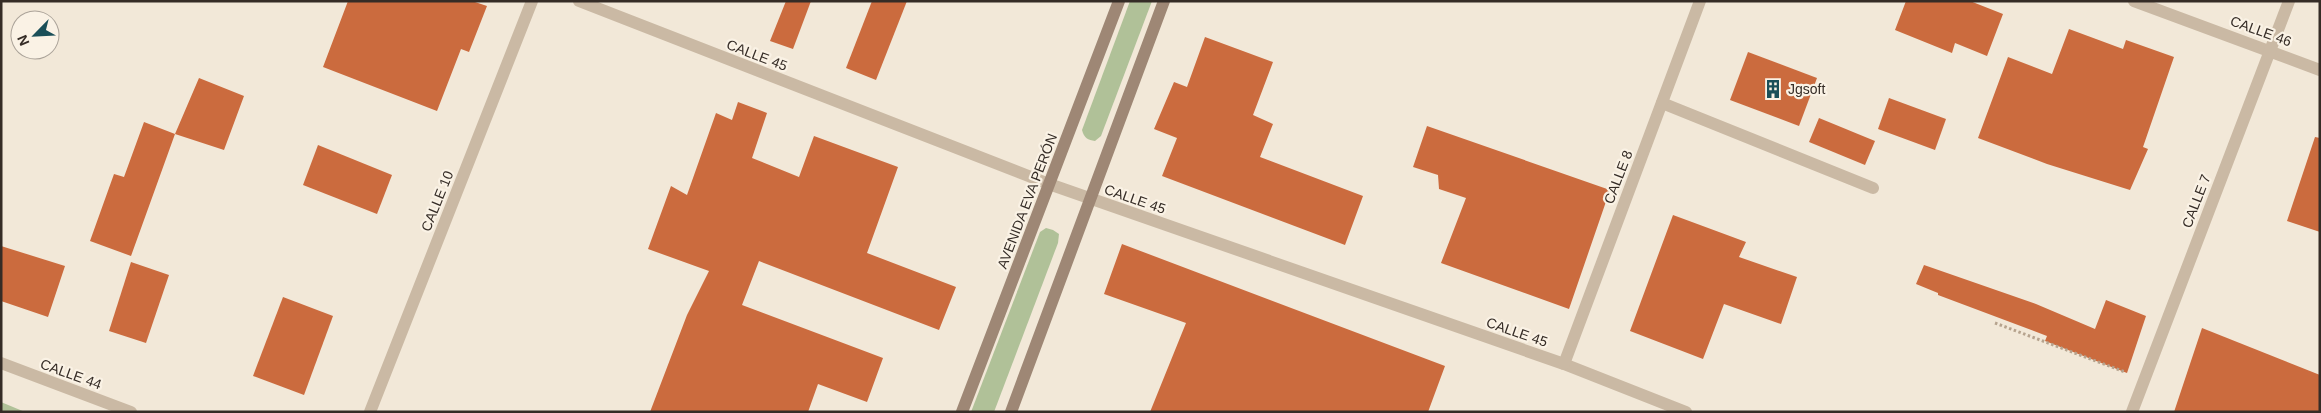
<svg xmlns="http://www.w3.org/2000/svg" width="2321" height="413" viewBox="0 0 2321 413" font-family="Arial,sans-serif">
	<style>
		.green { fill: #b0c198 }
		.building { fill: #cb6b3e }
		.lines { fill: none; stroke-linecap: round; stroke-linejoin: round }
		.path { stroke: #b6a38e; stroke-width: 3; stroke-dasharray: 2.5 2.5; stroke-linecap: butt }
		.service { stroke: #cab9a4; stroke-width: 12 }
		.minor { stroke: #cab9a4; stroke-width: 12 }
		.secondary { stroke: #9e8775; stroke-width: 12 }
		.labels { text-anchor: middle; stroke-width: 4.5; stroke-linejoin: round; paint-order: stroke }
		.street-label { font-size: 14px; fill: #352c26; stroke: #faf2e5 }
		.poi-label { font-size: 14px; fill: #352c26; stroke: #faf2e5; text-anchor: start }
	</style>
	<rect width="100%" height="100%" fill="#f2e8d8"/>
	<!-- green -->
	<g class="green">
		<path d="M1130,1H1152L1101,136L1095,141C1088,140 1084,138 1082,130Z"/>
		<polygon points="1046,228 1053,230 1059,234 1058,243 994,412 971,412 1040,232"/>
		<polygon points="1,402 25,412 1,412"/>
	</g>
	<!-- building -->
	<g class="building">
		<polygon points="348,1 472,1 487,6 469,52 461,49 437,111 323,67"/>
		<polygon points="786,1 811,1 793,49 770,41"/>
		<polygon points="872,1 907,1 876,80 846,68"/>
		<polygon points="1906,1 1970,1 2003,14 1987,56 1955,43 1952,53 1895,30"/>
		<polygon points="2069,29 2123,49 2126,40 2174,57 2143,147 2148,149 2130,190 2047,164 1978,138 2008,57 2052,74"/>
		<polygon points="1205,37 1273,62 1253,115 1273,124 1260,157 1363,196 1345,245 1162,176 1177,138 1154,129 1174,82 1187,87"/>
		<polygon points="1748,52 1817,78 1799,126 1730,100"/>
		<polygon points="199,78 244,96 224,150 175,134 131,256 90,241 114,174 124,177 144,122 175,134"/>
		<polygon points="1889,98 1946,119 1935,150 1878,129"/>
		<polygon points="738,102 767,113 752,158 799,177 814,136 898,167 867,253 956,287 939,330 759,261 742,305 883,358 867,402 818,384 808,412 650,412 687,315 709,271 648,249 671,186 687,195 716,113 732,120"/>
		<polygon points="1819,118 1875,141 1865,165 1809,142"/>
		<polygon points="1427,126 1610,190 1569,309 1441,263 1466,198 1439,189 1438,175 1413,167"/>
		<polygon points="2315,137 2320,138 2320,232 2287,221"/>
		<polygon points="318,145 392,175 377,214 303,185"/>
		<polygon points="1673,215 1746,242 1739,257 1797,277 1781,324 1724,304 1703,359 1630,331"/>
		<polygon points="1122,244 1445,366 1428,412 1150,412 1186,323 1104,294"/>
		<polygon points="1,246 65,266 48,317 1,301"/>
		<polygon points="131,262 169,275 146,343 109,331"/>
		<polygon points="1924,265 2036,304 2095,329 2106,300 2146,316 2127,373 2045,341 2047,336 1938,295 1938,293 1916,284"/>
		<polygon points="283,297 333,316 304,395 253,376"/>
		<polygon points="2202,328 2320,375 2320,412 2174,412"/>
	</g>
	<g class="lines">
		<!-- path -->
		<polyline class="path" points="1995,323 2125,372"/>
		<!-- service -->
		<polyline class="service" points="1662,103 1873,188"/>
		<!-- minor -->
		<g class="minor">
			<polyline points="579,1 1049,184 1564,364 1686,412"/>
			<polyline points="2134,1 2320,70"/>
			<polyline points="1,363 131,412"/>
			<polyline points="1564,364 1700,1"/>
			<polyline points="370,412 532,1"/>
			<polyline points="2132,412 2289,1"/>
		</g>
		<!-- secondary -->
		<g class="secondary">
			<polyline points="962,412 1119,1"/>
			<polyline points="1011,412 1164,1"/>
		</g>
	</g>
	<!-- icons -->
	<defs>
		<g id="building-bare" transform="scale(1.5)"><path d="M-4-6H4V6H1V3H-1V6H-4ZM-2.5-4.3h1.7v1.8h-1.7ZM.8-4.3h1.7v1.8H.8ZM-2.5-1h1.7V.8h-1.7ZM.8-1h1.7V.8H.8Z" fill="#1a4f58" stroke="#faf2e5" stroke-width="2.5" paint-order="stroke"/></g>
	</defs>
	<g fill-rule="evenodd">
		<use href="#building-bare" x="1773" y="89"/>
	</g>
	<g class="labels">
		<!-- street labels -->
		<g class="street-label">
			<text transform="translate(2261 31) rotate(20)" y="5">CALLE 46</text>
			<text transform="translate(757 55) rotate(21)" y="5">CALLE 45</text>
			<text transform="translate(1618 177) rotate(-69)" y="5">CALLE 8</text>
			<text transform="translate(1135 199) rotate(19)" y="5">CALLE 45</text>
			<text transform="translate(437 201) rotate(-68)" y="5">CALLE 10</text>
			<text transform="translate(1027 201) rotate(-69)" y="5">AVENIDA EVA PERÓN</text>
			<text transform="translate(2196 201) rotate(-69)" y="5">CALLE 7</text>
			<text transform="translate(1517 332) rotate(19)" y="5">CALLE 45</text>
			<text transform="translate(71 374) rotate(20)" y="5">CALLE 44</text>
		</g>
		<!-- poi labels -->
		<g class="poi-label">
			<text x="1788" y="94">Jgsoft</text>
		</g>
	</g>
	<!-- border -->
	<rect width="2321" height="413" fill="none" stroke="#352c26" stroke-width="5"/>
	<!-- north arrow -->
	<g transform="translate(35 35) rotate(246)"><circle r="24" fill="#faf2e5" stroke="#aba399"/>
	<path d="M0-4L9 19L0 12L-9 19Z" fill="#1a4f58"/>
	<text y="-8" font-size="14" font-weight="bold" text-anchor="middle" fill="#352c26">N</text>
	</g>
</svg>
